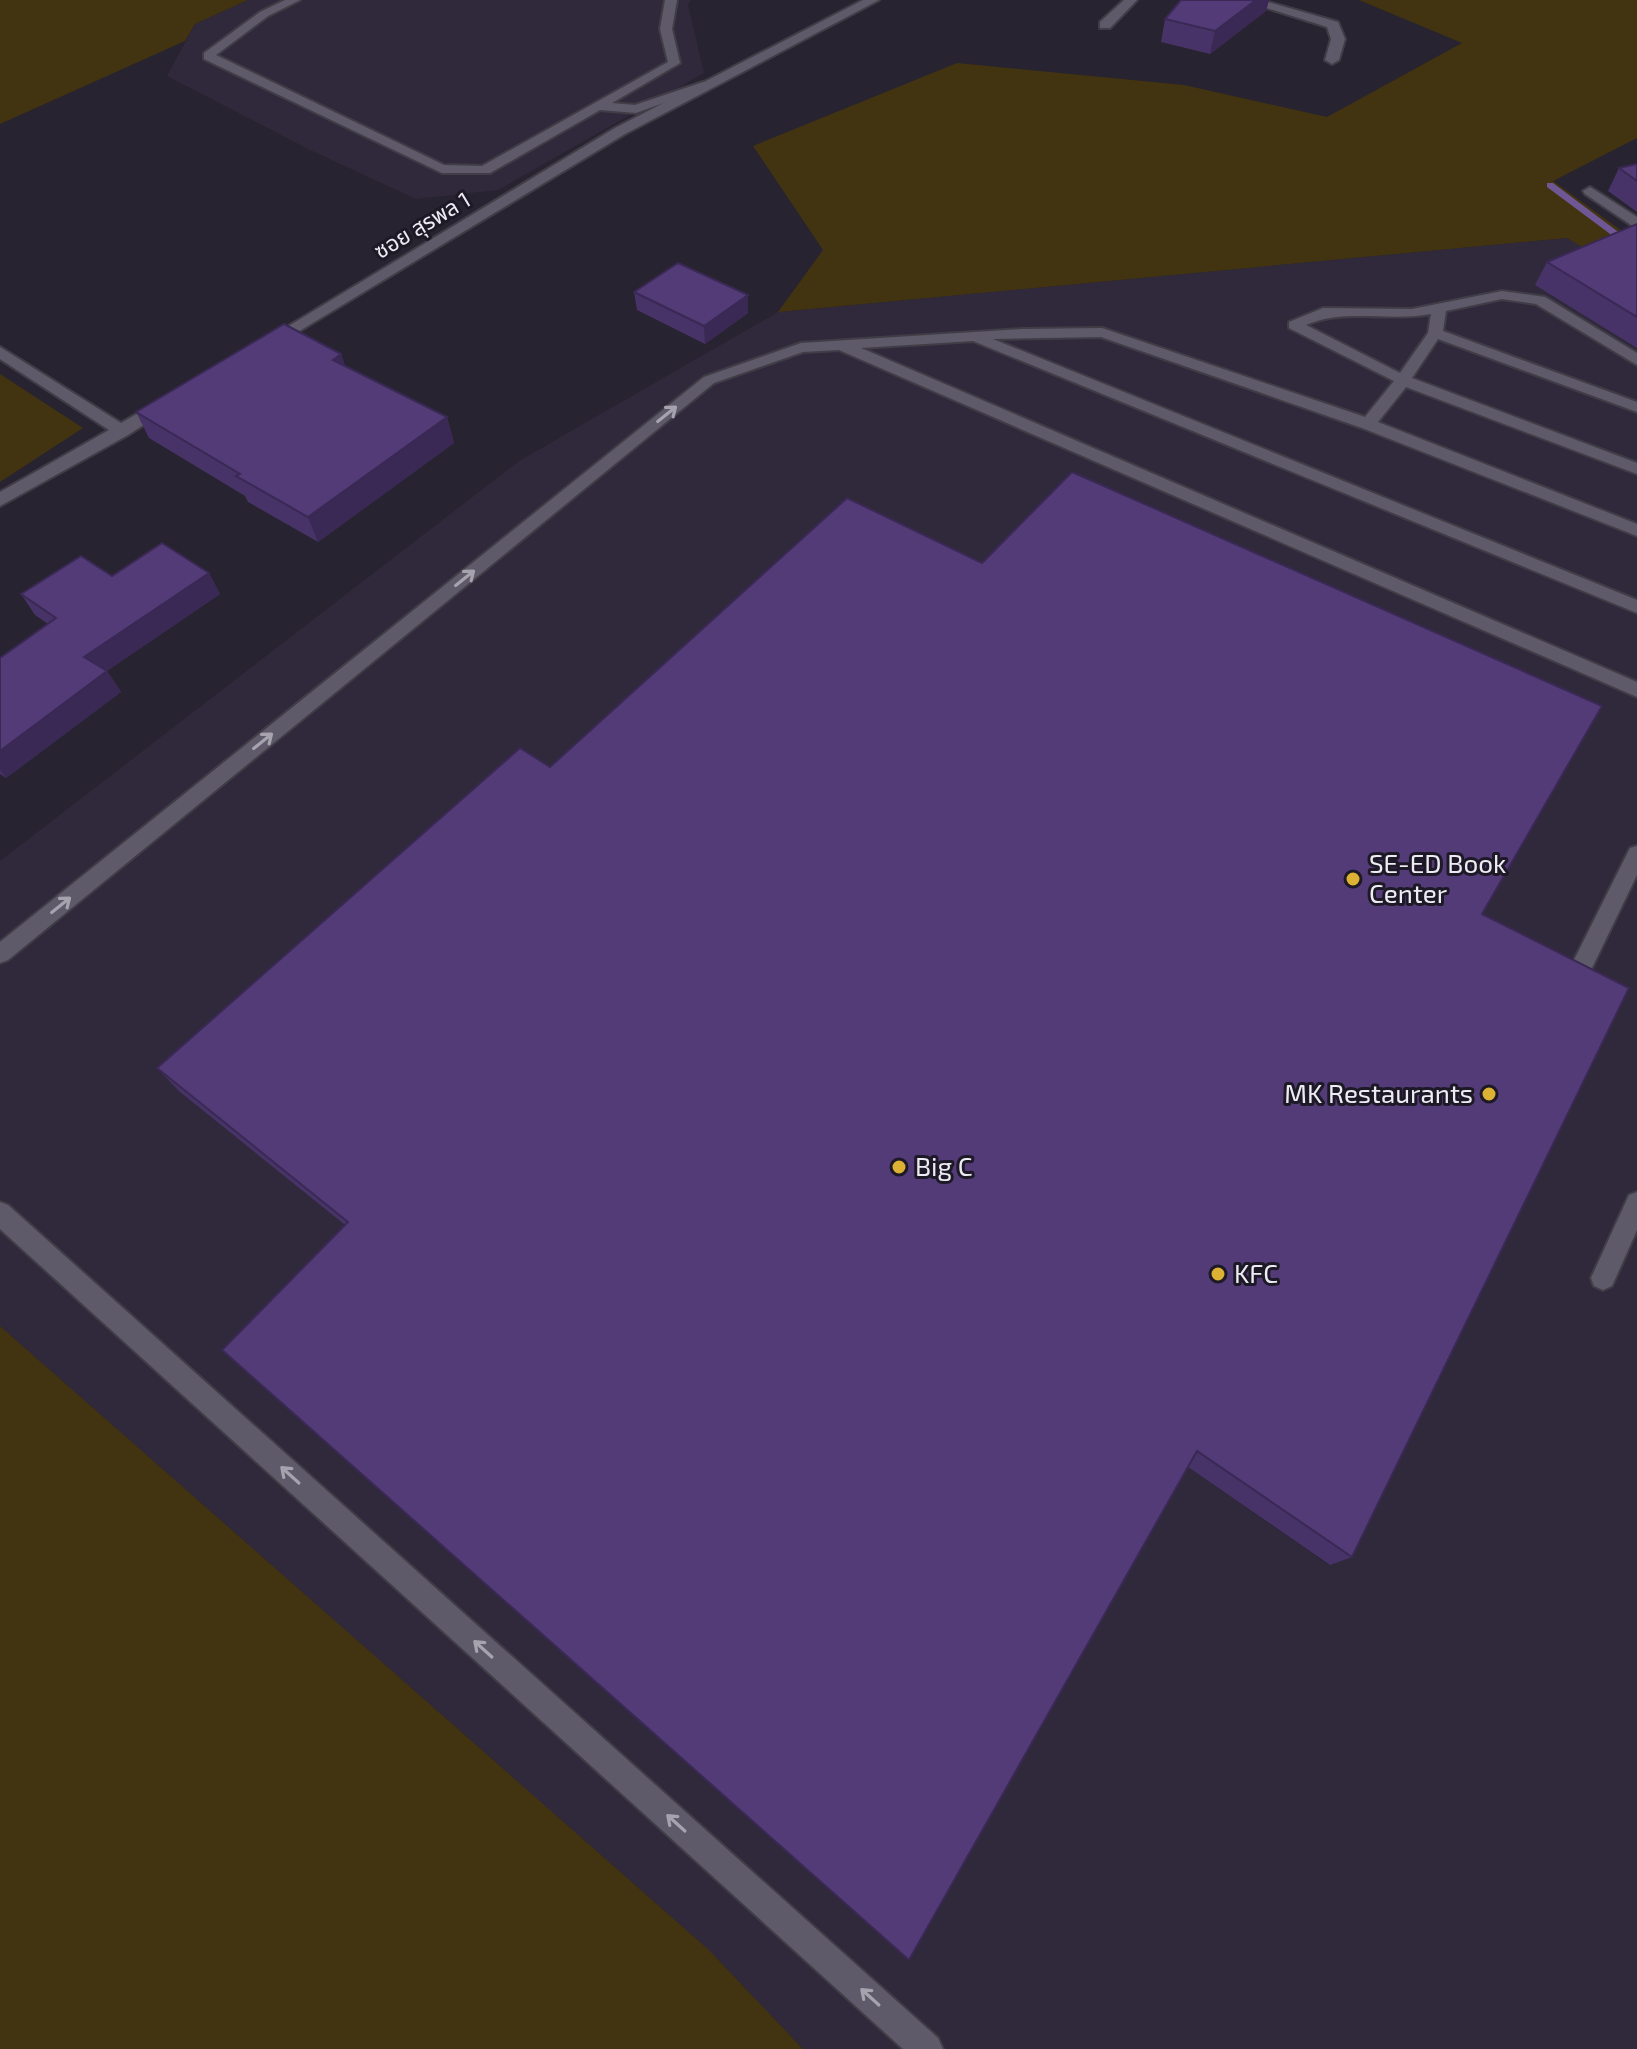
<svg xmlns="http://www.w3.org/2000/svg" width="1637" height="2049" viewBox="0 0 1637 2049" font-family="'Exo 2','Noto Sans Thai',sans-serif">
	<style>
		.built { fill: #30293c; fill-rule: evenodd }
		.green { fill: #423410 }
		.lines { fill: none; stroke-linecap: round; stroke-linejoin: round }
		.stream { fill: #6f5796; fill-rule: evenodd }
		.lane-casing { stroke: #413d47; stroke-width: 4 }
		.street-casing { stroke: #413d47; stroke-width: 4 }
		.lane { fill: #5e5a69; fill-rule: evenodd }
		.street { fill: #5e5a69; fill-rule: evenodd }
		.wall { fill: #473367 }
		.shaded-wall { fill: #3a2954 }
		.building { fill: #533b78; stroke: #3a2954; stroke-width: 2 }
		.oneway { stroke: #a6a2ae }
		.poi-dot { fill: #ddb133; stroke: #1d1926; stroke-width: 3 }
		.labels { text-anchor: middle; stroke-width: 6; stroke-linejoin: round; paint-order: stroke }
		.far-street-label { font-size: 22px; fill: #edebf3; stroke: #1d1926 }
		.poi-label { font-size: 26px; fill: #edebf3; stroke: #1d1926; text-anchor: start }
	</style>
	<rect width="100%" height="100%" fill="#272330"/>
	<!-- built -->
	<g class="built">
		<polygon points="248,0 691,0 688,5 704,73 498,190 416,199 310,150 167,76 195,24"/>
		<path d="M1567,238L1637,281V2049H803L709,1950L0,1326V861L519,461L778,312ZM977,595L1329,1565L1182,1463L365,1241L180,1092Z"/>
	</g>
	<!-- green -->
	<g class="green">
		<polygon points="0,0 248,0 195,24 185,41 0,124"/>
		<polygon points="1359,0 1637,0 1637,138 1553,181 1637,242 1637,281 1567,238 778,312 823,250 753,146 957,63 1184,85 1327,117 1462,43"/>
		<polygon points="0,374 83,428 0,482"/>
		<polygon points="0,1326 709,1950 803,2049 0,2049"/>
	</g>
	<g class="lines">
		<!-- stream -->
		<polygon class="stream" points="1547,183 1553,183 1637,246 1637,254 1547,187"/>
		<!-- lane casing -->
		<g class="lane-casing">
			<g id="lane">
				<polygon points="285,0 300,0 268,16 216,55 444,165 482,166 668,62 660,29 665,0 677,0 672,29 680,63 612,103 635,105 703,82 713,85 636,113 600,110 490,173 442,173 204,59 204,53 260,12"/>
				<path d="M1502,291L1545,297L1637,353V365L1536,304L1502,299L1446,311L1443,331L1637,402V412L1438,339L1412,378L1637,463V474L1406,387L1378,422L1637,524V536L1362,428L1101,337L993,339L1637,600V613L973,341L861,348L1637,682V697L839,350L803,352L714,383L8,960L0,963V942L704,377L801,343L1022,329L1102,328L1365,417L1394,381L1289,328V322L1323,308L1412,309ZM1431,314L1428,333L1400,373L1306,325C1344,308 1389,322 1431,314Z"/>
				<polygon points="1637,846 1637,875 1590,972 1582,975 1574,972 1571,966 1630,848"/>
				<polygon points="1637,1192 1637,1230 1612,1286 1603,1290 1594,1286 1591,1278 1629,1195"/>
				<polygon points="0,1202 8,1205 938,2038 943,2049 903,2049 0,1229"/>
			</g>
		</g>
		<!-- street casing -->
		<g class="street-casing">
			<g id="street">
				<polygon points="863,0 879,0 625,134 273,347 261,347 259,344 615,128"/>
				<polygon points="1124,0 1137,0 1110,28 1100,28 1100,22"/>
				<polygon points="1241,0 1261,0 1338,22 1345,39 1339,60 1332,64 1325,60 1331,39 1327,27"/>
				<polygon points="1590,187 1637,217 1637,229 1585,194 1583,191"/>
				<polygon points="0,347 121,423 161,400 167,399 176,404 128,435 0,506 0,492 109,430 0,359"/>
			</g>
		</g>
		<!-- lane -->
		<use href="#lane" class="lane"/>
		<!-- street -->
		<use href="#street" class="street"/>
	</g>
	<!-- wall -->
	<g class="wall">
		<polygon points="1181,0 1269,0 1266,11 1210,54 1161,42 1165,19"/>
		<polygon points="1637,164 1637,212 1608,191 1619,168"/>
		<polygon points="1637,224 1637,348 1535,285 1547,262"/>
		<polygon points="634,292 748,295 748,313 705,344 637,310"/>
		<polygon points="341,354 345,366 447,417 454,443 318,542 248,502 245,496 149,438 136,412"/>
		<polygon points="209,573 220,594 107,671 121,692 6,778 0,774 0,658 48,624 35,615 21,594 112,576"/>
		<polygon points="550,767 1482,914 1352,1557 1330,1565 1188,1467 345,1225 180,1092 157,1068"/>
	</g>
	<!-- shaded-wall -->
	<g class="shaded-wall">
		<polygon points="1256,0 1269,0 1266,11 1210,54 1215,31"/>
		<polygon points="748,295 748,313 705,344 704,326"/>
		<polygon points="341,354 350,380 333,360"/>
		<polygon points="447,417 454,443 318,542 308,517"/>
		<polygon points="209,573 220,594 98,677 84,657"/>
		<polygon points="107,671 121,692 6,778 0,770 0,751"/>
	</g>
	<!-- building -->
	<g class="building">
		<polygon points="1181,0 1256,0 1215,31 1165,19"/>
		<polygon points="1637,164 1637,181 1619,168"/>
		<polygon points="1637,224 1637,317 1547,262"/>
		<polygon points="678,263 748,295 704,326 634,292"/>
		<polygon points="284,324 341,354 333,360 447,417 308,517 236,476 240,474 136,412"/>
		<polygon points="1072,472 1602,706 1482,914 1629,988 1352,1557 1197,1451 909,1960 222,1350 348,1222 157,1068 520,748 550,767 847,498 982,563"/>
		<polygon points="162,543 209,573 84,657 107,671 0,751 0,658 56,618 21,594 81,556 112,576"/>
	</g>
	<!-- one-way arrows -->
	<defs><path id="oneway-shaft" d="M-6 0H5M1.5-3L5.5 0L1.5 3" fill="none" stroke-width="1.6" stroke-linecap="round" stroke-linejoin="round" transform="scale(2)"/></defs>
	<g class="oneway">
		<use href="#oneway-shaft" transform="translate(667 414) rotate(-39)"/>
		<use href="#oneway-shaft" transform="translate(465 578) rotate(-39)"/>
		<use href="#oneway-shaft" transform="translate(263 741) rotate(-39)"/>
		<use href="#oneway-shaft" transform="translate(61 905) rotate(-39)"/>
		<use href="#oneway-shaft" transform="translate(290 1475) rotate(-138)"/>
		<use href="#oneway-shaft" transform="translate(483 1649) rotate(-138)"/>
		<use href="#oneway-shaft" transform="translate(676 1823) rotate(-138)"/>
		<use href="#oneway-shaft" transform="translate(870 1997) rotate(-138)"/>
	</g>
	<!-- markers -->
	<g class="poi-dot">
		<circle cx="1353" cy="879" r="8"/>
		<circle cx="1489" cy="1094" r="8"/>
		<circle cx="899" cy="1167" r="8"/>
		<circle cx="1218" cy="1274" r="8"/>
	</g>
	<g class="labels">
		<!-- far-street labels -->
		<g class="far-street-label">
			<text transform="translate(422 225) rotate(-31)" y="8">ซอย สุรพล 1</text>
		</g>
		<!-- poi labels -->
		<g class="poi-label">
			<text x="1369" y="873">SE-ED Book<tspan x="1369" dy="30">Center</tspan></text>
			<text x="1473" y="1103" text-anchor="end">MK Restaurants</text>
			<text x="915" y="1176">Big C</text>
			<text x="1234" y="1283">KFC</text>
		</g>
	</g>
</svg>
